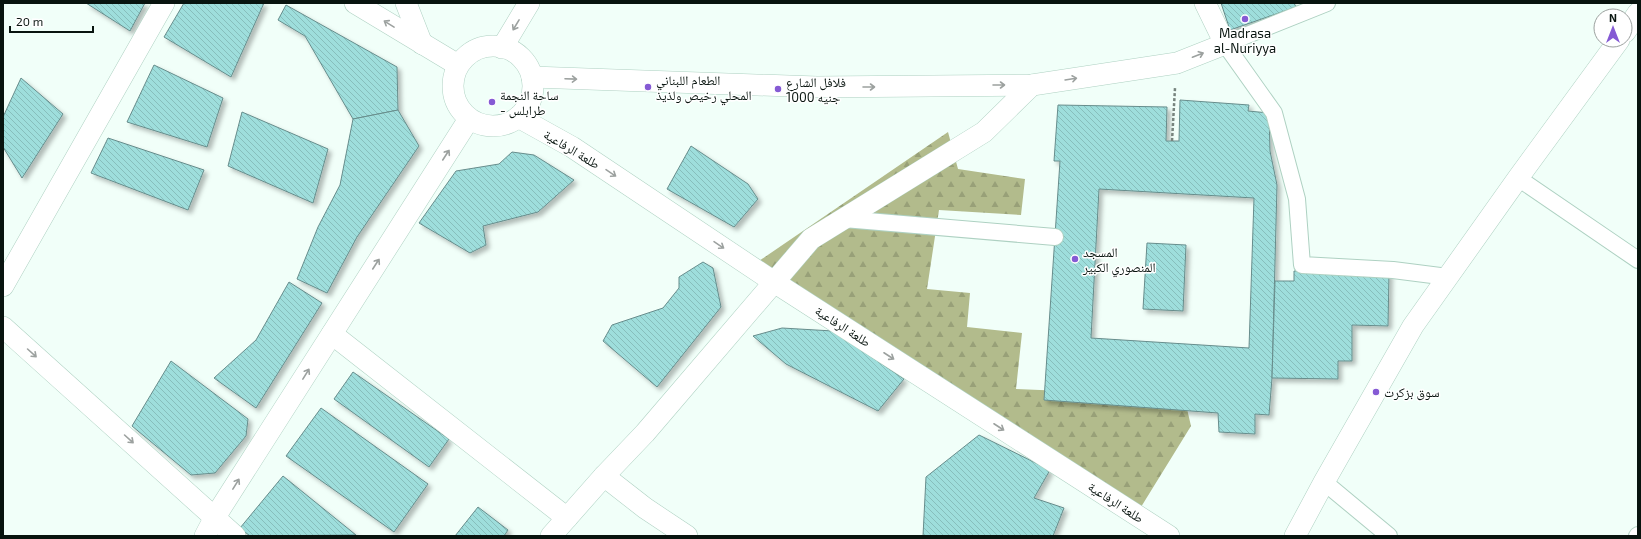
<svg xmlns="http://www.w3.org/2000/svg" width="1641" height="539" viewBox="0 0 1641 539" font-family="'Exo 2','Noto Naskh Arabic',sans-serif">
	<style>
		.forest { fill: url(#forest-firs) }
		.building { fill: url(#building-back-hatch); stroke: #678d8c; fill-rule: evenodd; filter: url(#shadow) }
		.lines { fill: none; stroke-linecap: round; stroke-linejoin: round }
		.pedestrian-casing { stroke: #aed1c2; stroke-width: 18 }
		.minor-casing { stroke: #aed1c2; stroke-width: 22 }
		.path { stroke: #77847e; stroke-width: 2.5; stroke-dasharray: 3 2; stroke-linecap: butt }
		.pedestrian { stroke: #fff; stroke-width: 16 }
		.minor { stroke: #fff; stroke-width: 21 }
		.oneway { stroke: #9ca19f }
		.poi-dot { fill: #855ad4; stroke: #fff; stroke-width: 1.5 }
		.labels { text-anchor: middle; stroke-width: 3; stroke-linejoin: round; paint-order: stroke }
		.poi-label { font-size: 13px; fill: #08140f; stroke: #fff; text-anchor: start }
		.street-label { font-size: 13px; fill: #08140f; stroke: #fff }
	</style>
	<defs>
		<pattern id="forest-firs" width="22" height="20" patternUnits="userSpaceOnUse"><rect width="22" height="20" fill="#b2bb8c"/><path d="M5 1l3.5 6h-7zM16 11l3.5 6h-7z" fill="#98a078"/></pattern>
		<pattern id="building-back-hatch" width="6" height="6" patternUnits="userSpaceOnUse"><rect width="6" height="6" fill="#9ededc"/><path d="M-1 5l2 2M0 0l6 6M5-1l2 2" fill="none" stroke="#87bebc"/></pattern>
		<filter id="shadow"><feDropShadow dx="3.5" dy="3.5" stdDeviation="2" flood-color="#0004"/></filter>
	</defs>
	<rect width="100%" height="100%" fill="#f1fff9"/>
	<!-- forest -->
	<polygon class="forest" points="948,132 958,169 1025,179 1021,215 939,210 927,289 970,293 967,327 1022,333 1016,389 1184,396 1191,426 1141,507 759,261"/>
	<!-- building -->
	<g class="building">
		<polygon points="86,3 145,3 130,31"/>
		<polygon points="184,3 264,3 231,77 164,37"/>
		<polygon points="1221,3 1294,3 1296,7 1230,30"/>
		<polygon points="286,5 397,67 398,110 353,119 305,36 278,20"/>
		<polygon points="154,65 223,98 207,147 127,122"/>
		<polygon points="21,78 63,114 22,178 3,147 3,117"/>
		<path d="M1180,100L1249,105L1248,111L1269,113L1270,151L1277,185L1272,378L1269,415L1255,414V434L1219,432L1218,413L1044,400L1060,161H1054L1058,105L1167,107L1166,141H1179ZM1099,189L1254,198L1249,348L1091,338Z"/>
		<polygon points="398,110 419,146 357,237 327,293 297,279 318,227 340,185 353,119"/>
		<polygon points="242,112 328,149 313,203 228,166"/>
		<polygon points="108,138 204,170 188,210 91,173"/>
		<polygon points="691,146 748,184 758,199 734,227 667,189"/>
		<polygon points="512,152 534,155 574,180 538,212 483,226 486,245 470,253 419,223 456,171 499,164"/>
		<polygon points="1147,243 1186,245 1183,311 1143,309"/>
		<polygon points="703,262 713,268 721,307 657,387 603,341 612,325 663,308 679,288 679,277"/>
		<polygon points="1294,271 1389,273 1388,326 1352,325 1352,361 1338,361 1338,379 1272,378 1275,281 1294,281"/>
		<polygon points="289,282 322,303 256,408 214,378 256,340"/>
		<polygon points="782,328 833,331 904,379 878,411 786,364 753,336"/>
		<polygon points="171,361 248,419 246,436 215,473 191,475 132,426"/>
		<polygon points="353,372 449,439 429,467 334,399"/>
		<polygon points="321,408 428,484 394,532 286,456"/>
		<polygon points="979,435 1050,470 1034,498 1064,508 1053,536 923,536 926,477"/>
		<polygon points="283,476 356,535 250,536 240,528"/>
		<polygon points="478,507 508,530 504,536 455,536"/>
	</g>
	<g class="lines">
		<!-- pedestrian casing -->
		<g class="pedestrian-casing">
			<g id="pedestrian">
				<polyline points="1327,3 1225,44 1274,113 1297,199 1302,265 1393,270 1448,277"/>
				<polyline points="1518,178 1638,260"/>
				<polyline points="844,219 1055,237"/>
				<polyline points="1324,482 1389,536"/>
				<polyline points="1637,536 1638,535"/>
			</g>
		</g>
		<!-- minor casing -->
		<g class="minor-casing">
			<g id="minor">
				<polyline points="355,3 458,65"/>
				<polyline points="406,3 422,44"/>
				<polyline points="1625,32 1638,13"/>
				<circle cx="493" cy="86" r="40"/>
				<polyline points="502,48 529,3"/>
				<polyline points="532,77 817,87 1032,85 1177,63 1225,44 1205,3"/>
				<polyline points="518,117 572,147 774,282 1169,536"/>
				<polyline points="3,286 164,3"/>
				<polyline points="3,327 235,536"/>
				<polyline points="332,334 567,518"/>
				<polyline points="604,476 645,508 687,536"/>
				<polyline points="205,536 215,517 469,119"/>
				<polyline points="551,536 604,476 645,433 811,239 984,132 1032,85"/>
				<polyline points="1295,536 1324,482 1413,326 1518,178 1619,40"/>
			</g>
		</g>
		<!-- path -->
		<polyline class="path" points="1172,141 1175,88"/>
		<!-- pedestrian -->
		<use href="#pedestrian" class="pedestrian"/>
		<!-- minor -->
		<use href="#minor" class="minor"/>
	</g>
	<!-- one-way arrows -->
	<defs><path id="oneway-shaft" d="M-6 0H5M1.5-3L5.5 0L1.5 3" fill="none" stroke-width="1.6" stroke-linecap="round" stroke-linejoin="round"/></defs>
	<g class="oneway">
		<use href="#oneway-shaft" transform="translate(389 24) rotate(-148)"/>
		<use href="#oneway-shaft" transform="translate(516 25) rotate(121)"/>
		<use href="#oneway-shaft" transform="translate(1198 55) rotate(-21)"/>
		<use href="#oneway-shaft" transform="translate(571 79) rotate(2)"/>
		<use href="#oneway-shaft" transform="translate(1071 79) rotate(-9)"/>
		<use href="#oneway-shaft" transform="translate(999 85)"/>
		<use href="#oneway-shaft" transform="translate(869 87)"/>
		<use href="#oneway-shaft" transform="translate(446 155) rotate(-57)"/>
		<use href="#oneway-shaft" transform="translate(611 173) rotate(34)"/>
		<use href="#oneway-shaft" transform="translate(719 245) rotate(34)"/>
		<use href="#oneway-shaft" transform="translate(376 264) rotate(-57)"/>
		<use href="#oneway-shaft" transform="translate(32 353) rotate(42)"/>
		<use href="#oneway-shaft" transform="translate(889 356) rotate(33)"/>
		<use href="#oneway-shaft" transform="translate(306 374) rotate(-58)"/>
		<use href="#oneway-shaft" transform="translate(999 427) rotate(33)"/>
		<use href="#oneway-shaft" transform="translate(129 439) rotate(42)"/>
		<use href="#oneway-shaft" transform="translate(236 484) rotate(-58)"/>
	</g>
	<!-- markers -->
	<g class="poi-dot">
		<circle cx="1245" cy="19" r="4"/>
		<circle cx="648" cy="87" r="4"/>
		<circle cx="778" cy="89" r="4"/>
		<circle cx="492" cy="102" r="4"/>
		<circle cx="1075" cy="259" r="4"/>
		<circle cx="1376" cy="392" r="4"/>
	</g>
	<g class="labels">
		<!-- poi labels -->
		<g class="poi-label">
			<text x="1245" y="38" text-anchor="middle">Madrasa<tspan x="1245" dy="15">al-Nuriyya</tspan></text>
			<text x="656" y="85">الطعام اللبناني<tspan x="656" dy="15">المحلي رخيص ولذيذ</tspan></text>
			<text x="786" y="87">فلافل الشارع<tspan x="786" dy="15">1000 جنيه</tspan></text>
			<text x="500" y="100">ساحة النجمة<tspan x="500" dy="15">- طرابلس</tspan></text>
			<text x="1083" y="257">المسجد<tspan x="1083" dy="15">المنصوري الكبير</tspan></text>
			<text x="1384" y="397">سوق بزكرت</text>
		</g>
		<!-- street labels -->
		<g class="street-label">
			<text transform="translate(572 149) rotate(31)" y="5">طلعة الرفاعية</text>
			<text transform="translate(843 326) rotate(33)" y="5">طلعة الرفاعية</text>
			<text transform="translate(1116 502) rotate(33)" y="5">طلعة الرفاعية</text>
		</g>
	</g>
	<!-- border -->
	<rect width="1641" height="539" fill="none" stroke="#08140f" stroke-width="8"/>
	<!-- north arrow -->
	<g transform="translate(1613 28)"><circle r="19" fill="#ffffff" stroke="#9ca19f"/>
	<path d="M0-3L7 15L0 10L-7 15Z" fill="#855ad4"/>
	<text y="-6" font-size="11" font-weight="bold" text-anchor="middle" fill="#08140f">N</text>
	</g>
	<!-- scale -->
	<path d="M10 26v6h83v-6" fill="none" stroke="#08140f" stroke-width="2"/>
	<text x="16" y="26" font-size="12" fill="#08140f" stroke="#ffffff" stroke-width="3" paint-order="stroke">20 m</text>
</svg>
